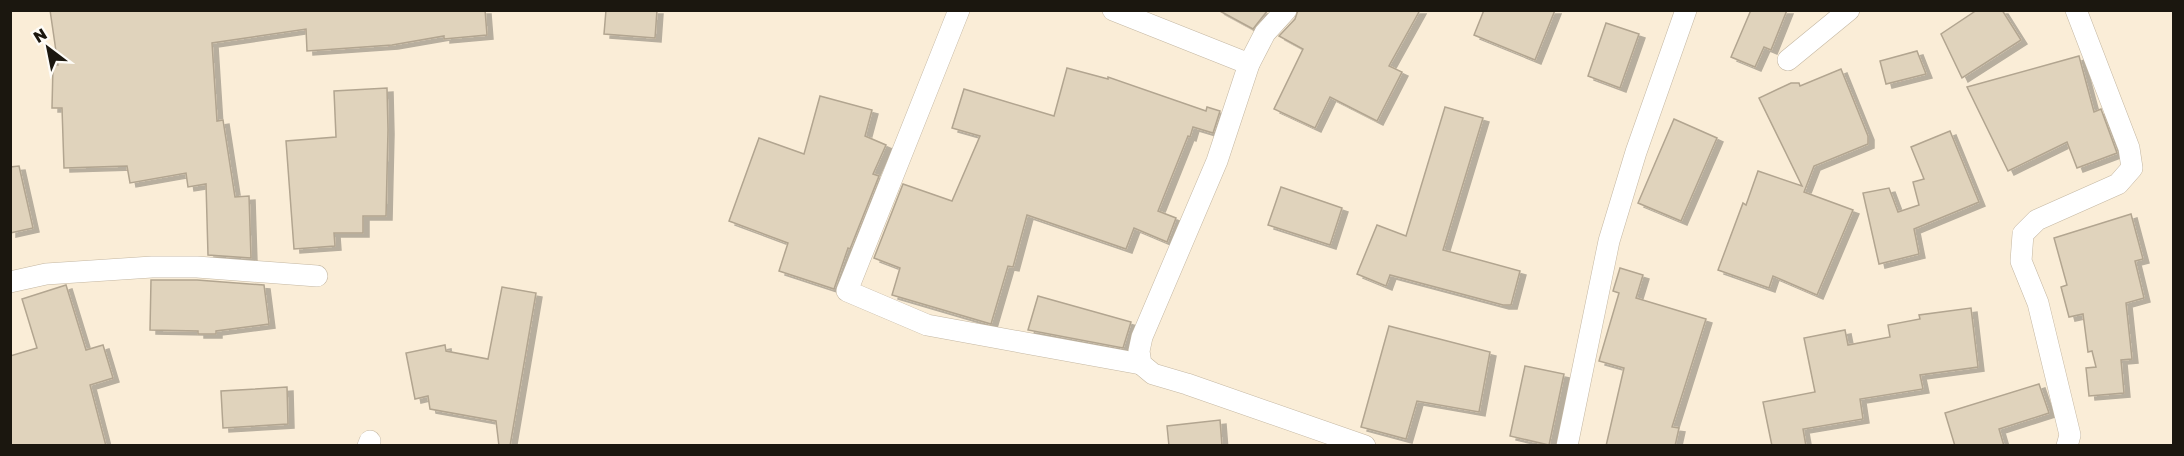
<svg xmlns="http://www.w3.org/2000/svg" width="2184" height="456" viewBox="0 0 2184 456" font-family="'Golos Text',sans-serif">
	<style>
		.building { fill: #e0d3bc; stroke: #b2a590; stroke-width: 1.5; filter: url(#shadow) }
		.lines { fill: none; stroke-linecap: round; stroke-linejoin: round }
		.street-casing { stroke: #c4b7a2; stroke-width: 22 }
		.street { stroke: #fff; stroke-width: 21 }
	</style>
	<defs>
		<filter id="shadow"><feDropShadow dx="6" dy="4" stdDeviation="0" flood-color="#0004"/></filter>
	</defs>
	<rect width="100%" height="100%" fill="#faedd7"/>
	<!-- building -->
	<g class="building">
		<polygon points="50,10 485,10 487,35 444,39 444,36 392,45 307,51 306,29 212,43 217,121 223,120 235,197 249,196 251,258 208,255 206,184 188,187 186,173 130,183 127,166 64,168 62,108 52,108 53,65 58,65"/>
		<polygon points="606,10 657,10 655,38 604,34"/>
		<polygon points="1218,10 1268,10 1253,29"/>
		<polygon points="1298,10 1420,10 1389,66 1402,72 1377,121 1330,97 1315,128 1274,109 1303,49 1279,36 1295,19"/>
		<polygon points="1484,10 1555,10 1535,60 1474,35"/>
		<polygon points="1751,10 1787,10 1771,50 1764,47 1755,67 1731,57"/>
		<polygon points="1977,10 2002,10 2021,40 1962,78 1941,34"/>
		<polygon points="1606,23 1639,34 1620,88 1588,76"/>
		<polygon points="1917,51 1926,74 1886,84 1880,61"/>
		<polygon points="2079,56 2094,112 2101,109 2117,153 2077,168 2067,142 2008,171 1967,87"/>
		<polygon points="1067,68 1108,79 1108,77 1206,111 1207,107 1220,111 1213,133 1193,127 1190,137 1188,136 1158,211 1176,218 1167,242 1134,228 1126,249 1027,215 1013,267 1008,266 991,324 892,295 900,268 874,258 903,184 952,201 980,136 952,128 964,89 1054,116"/>
		<polygon points="1841,69 1868,136 1868,144 1814,166 1804,192 1853,210 1817,295 1773,276 1769,288 1718,270 1743,203 1746,205 1758,171 1802,186 1759,98 1791,83 1799,83 1800,86"/>
		<polygon points="387,88 388,130 386,216 363,216 363,233 334,233 335,246 294,249 286,141 336,137 334,91"/>
		<polygon points="820,96 872,110 865,136 886,145 873,174 879,176 850,249 848,248 834,289 779,271 788,243 729,221 759,138 804,154"/>
		<polygon points="1445,107 1483,118 1443,250 1520,271 1511,305 1503,305 1390,275 1386,286 1357,274 1377,225 1406,236"/>
		<polygon points="1674,119 1717,138 1681,221 1638,203"/>
		<polygon points="1950,131 1979,202 1914,229 1919,254 1879,264 1863,193 1889,188 1898,212 1919,205 1913,182 1924,179 1911,147"/>
		<polygon points="19,166 33,228 10,233 10,167"/>
		<polygon points="1281,187 1342,208 1330,245 1268,225"/>
		<polygon points="2131,214 2143,259 2135,261 2144,298 2126,303 2132,359 2121,360 2124,393 2089,396 2086,368 2096,367 2092,351 2088,352 2083,314 2069,317 2061,287 2067,285 2054,238"/>
		<polygon points="1620,268 1643,275 1636,298 1706,319 1672,427 1679,428 1675,446 1606,446 1624,368 1599,361 1619,293 1613,291"/>
		<polygon points="151,280 197,280 264,285 269,324 216,331 216,334 198,334 198,331 150,330"/>
		<polygon points="66,285 86,350 103,345 113,378 90,385 106,446 10,446 10,356 37,348 22,299"/>
		<polygon points="502,287 536,293 510,446 499,446 496,421 430,409 428,396 415,399 406,353 445,345 446,351 488,359"/>
		<polygon points="1038,296 1131,322 1123,348 1028,330"/>
		<polygon points="1971,308 1978,367 1920,375 1923,389 1860,399 1863,419 1803,429 1806,446 1772,446 1763,402 1815,392 1804,338 1845,330 1848,345 1890,337 1888,325 1920,319 1919,315"/>
		<polygon points="1389,326 1490,352 1479,412 1417,401 1406,439 1361,427"/>
		<polygon points="1525,366 1564,374 1549,445 1510,436"/>
		<polygon points="2039,384 2049,413 1999,429 2004,446 1955,446 1945,413"/>
		<polygon points="287,387 288,424 223,428 221,391"/>
		<polygon points="1220,420 1222,446 1169,446 1167,426"/>
	</g>
	<g class="lines">
		<!-- street casing -->
		<g class="street-casing">
			<g id="street">
				<polyline points="959,10 847,291 927,325 1141,364"/>
				<polyline points="1113,10 1249,64"/>
				<polyline points="1286,10 1265,33 1249,64 1217,161 1142,337 1139,351 1141,364 1153,374 1187,384 1365,446"/>
				<polyline points="1788,60 1849,10"/>
				<polyline points="10,282 46,274 152,267 197,267 317,276"/>
				<polyline points="368,446 370,441"/>
				<polyline points="1567,446 1609,241 1636,152 1686,10"/>
				<polyline points="2067,446 2070,435 2038,303 2021,261 2023,234 2037,220 2118,184 2132,168 2129,148 2076,10"/>
			</g>
		</g>
		<!-- street -->
		<use href="#street" class="street"/>
	</g>
	<!-- border -->
	<rect width="2184" height="456" fill="none" stroke="#1b170f" stroke-width="24"/>
	<!-- north arrow -->
	<g transform="translate(48 48) rotate(328)" stroke="#fefcf7" stroke-width="4.5" paint-order="stroke">
	<path d="M0-4.5L10 22L0 15L-10 22Z" fill="#1b170f"/>
	<text y="-9" font-size="16" font-weight="bold" text-anchor="middle" fill="#1b170f">N</text>
	</g>
</svg>
